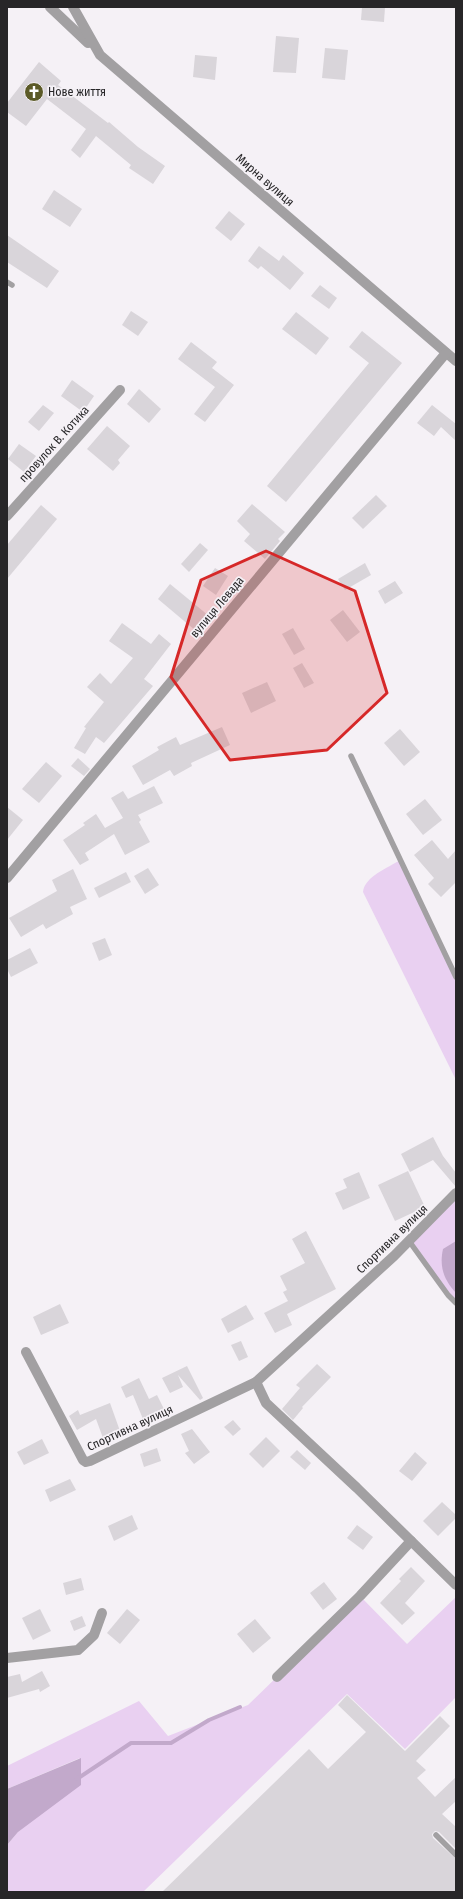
<svg xmlns="http://www.w3.org/2000/svg" width="463" height="1899" viewBox="0 0 463 1899" font-family="'Fira Sans Condensed',sans-serif">
	<style>
		.green { fill: #e9d0f1 }
		.water { fill: #c2a9cb }
		.lines { fill: none; stroke-linecap: round; stroke-linejoin: round }
		.stream { stroke: #c2a9cb; stroke-width: 4 }
		.building { fill: #d9d5da }
		.lane { stroke: #a2a0a2; stroke-width: 5.5 }
		.street { stroke: #a2a0a2; stroke-width: 10 }
		.marked { fill: #d62828; fill-opacity: 0.2; stroke: #d62828; stroke-width: 3; stroke-linejoin: round }
		.labels { text-anchor: middle; stroke-width: 3.5; stroke-linejoin: round; paint-order: stroke }
		.poi-label { font-size: 12px; fill: #272628; stroke: #f5f1f6; text-anchor: start }
		.street-label { font-size: 12px; fill: #272628; stroke: #f5f1f6 }
	</style>
	<rect width="100%" height="100%" fill="#f5f1f6"/>
	<!-- green -->
	<g class="green">
		<path d="M400,860L456,977V1080L363,892C365,876 388,868 400,860Z"/>
		<polygon points="456,1193 456,1303 409,1241"/>
		<polygon points="360,1596 407,1644 456,1597 456,1697 405,1749 347,1694 143,1892 7,1892 7,1845 80,1758 7,1789 7,1766 139,1701 168,1736 248,1705"/>
	</g>
	<!-- water -->
	<g class="water">
		<path d="M456,1241V1293C444,1280 439,1267 443,1249Z"/>
		<polygon points="81,1758 81,1785 18,1832 7,1845 7,1789"/>
	</g>
	<g class="lines">
		<!-- stream -->
		<polyline class="stream" points="77,1779 131,1743 171,1743 209,1720 240,1707"/>
	</g>
	<!-- building -->
	<g class="building">
		<polygon points="362,7 385,7 384,22 361,20"/>
		<polygon points="276,36 299,38 296,73 273,72"/>
		<polygon points="325,48 348,50 345,80 322,78"/>
		<polygon points="195,55 217,57 215,80 193,77"/>
		<polygon points="39,62 61,81 58,85 108,123 109,122 138,147 165,166 153,184 129,168 131,165 96,136 80,158 71,150 86,129 47,99 26,126 7,112 7,103"/>
		<polygon points="54,190 82,209 70,227 42,209"/>
		<polygon points="229,211 245,224 231,241 215,228"/>
		<polygon points="7,235 59,271 47,288 7,262"/>
		<polygon points="259,246 279,261 283,255 304,273 290,290 261,266 258,269 248,261"/>
		<polygon points="320,285 337,298 329,309 311,296"/>
		<polygon points="131,311 148,322 138,336 122,325"/>
		<polygon points="296,312 329,338 316,355 282,329"/>
		<polygon points="362,331 402,363 286,502 267,486 369,363 349,347"/>
		<polygon points="191,342 217,362 212,368 234,385 205,422 194,414 215,387 178,359"/>
		<polygon points="72,380 94,396 83,412 61,396"/>
		<polygon points="139,389 161,409 149,423 127,404"/>
		<polygon points="43,405 54,413 39,431 28,422"/>
		<polygon points="432,405 456,424 456,441 441,427 434,436 417,423"/>
		<polygon points="107,426 130,446 118,460 120,463 113,471 87,449"/>
		<polygon points="19,444 36,456 24,472 8,459"/>
		<polygon points="376,495 387,506 363,529 352,518"/>
		<polygon points="252,504 285,532 278,539 280,541 265,559 244,541 250,534 237,521"/>
		<polygon points="41,505 57,519 7,579 7,545"/>
		<polygon points="200,543 208,550 189,572 181,564"/>
		<polygon points="365,563 371,575 345,590 338,579"/>
		<polygon points="215,568 228,576 216,595 203,586"/>
		<polygon points="395,581 403,593 385,604 378,591"/>
		<polygon points="170,584 209,616 196,631 158,599"/>
		<polygon points="343,610 360,632 347,642 330,620"/>
		<polygon points="122,623 151,644 159,634 171,644 144,679 153,686 104,743 96,737 85,754 74,748 86,728 84,727 104,702 87,687 100,673 111,684 133,658 109,641"/>
		<polygon points="293,628 305,649 294,655 282,634"/>
		<polygon points="302,663 314,683 304,688 293,668"/>
		<polygon points="267,682 276,701 251,713 242,693"/>
		<polygon points="222,727 230,745 191,763 192,766 174,776 170,770 143,785 132,766 159,750 157,747 176,737 180,745"/>
		<polygon points="400,729 420,752 404,766 384,743"/>
		<polygon points="78,758 90,769 84,776 71,766"/>
		<polygon points="46,762 62,776 39,803 22,789"/>
		<polygon points="154,786 163,803 138,815 141,820 139,822 150,842 125,855 114,834 85,853 89,860 80,865 63,840 85,825 83,823 96,814 105,828 123,818 111,798 123,791 128,799"/>
		<polygon points="425,799 442,820 423,835 406,814"/>
		<polygon points="7,807 23,820 7,840"/>
		<polygon points="432,840 448,859 456,850 456,882 441,897 428,884 434,878 414,855"/>
		<polygon points="148,868 159,885 145,894 134,876"/>
		<polygon points="73,869 87,899 70,907 73,914 46,929 43,924 21,937 9,918 57,891 52,880"/>
		<polygon points="126,872 131,882 99,898 94,888"/>
		<polygon points="105,938 112,955 99,961 92,943"/>
		<polygon points="30,948 38,963 11,977 7,969 7,960"/>
		<polygon points="433,1137 443,1156 456,1173 456,1187 433,1160 410,1172 401,1154"/>
		<polygon points="408,1171 425,1207 395,1221 378,1185"/>
		<polygon points="359,1172 370,1198 343,1210 335,1193 347,1188 343,1179"/>
		<polygon points="306,1231 336,1289 287,1314 292,1325 275,1333 264,1313 288,1301 283,1292 287,1290 280,1276 305,1263 292,1239"/>
		<polygon points="60,1304 69,1323 41,1335 33,1317"/>
		<polygon points="246,1305 254,1319 228,1333 221,1319"/>
		<polygon points="241,1341 248,1357 239,1361 231,1345"/>
		<polygon points="317,1364 331,1377 302,1407 303,1408 293,1420 282,1409 300,1388 296,1385"/>
		<polygon points="187,1366 203,1398 200,1400 178,1375 183,1387 170,1393 162,1378"/>
		<polygon points="139,1378 149,1399 157,1395 164,1409 143,1419 133,1395 126,1398 121,1387"/>
		<polygon points="110,1403 120,1431 103,1438 96,1419 77,1430 69,1416 78,1410 80,1415"/>
		<polygon points="233,1420 241,1429 233,1436 224,1427"/>
		<polygon points="192,1429 210,1452 194,1464 185,1453 189,1451 181,1434"/>
		<polygon points="266,1437 280,1451 263,1468 249,1454"/>
		<polygon points="42,1439 49,1453 24,1465 17,1452"/>
		<polygon points="157,1448 161,1461 144,1467 140,1454"/>
		<polygon points="297,1450 311,1463 305,1470 290,1457"/>
		<polygon points="415,1452 427,1463 412,1481 399,1471"/>
		<polygon points="70,1479 76,1490 50,1502 45,1490"/>
		<polygon points="442,1502 456,1515 456,1518 438,1536 423,1521"/>
		<polygon points="132,1515 138,1529 114,1541 108,1526"/>
		<polygon points="357,1525 373,1537 363,1550 347,1538"/>
		<polygon points="411,1567 425,1581 405,1603 415,1613 402,1625 380,1603 401,1581 399,1579"/>
		<polygon points="81,1578 84,1590 66,1595 63,1583"/>
		<polygon points="324,1582 337,1599 323,1610 310,1593"/>
		<polygon points="40,1609 51,1631 33,1640 22,1618"/>
		<polygon points="127,1609 140,1620 120,1644 107,1633"/>
		<polygon points="82,1616 86,1626 74,1631 70,1621"/>
		<polygon points="255,1619 271,1638 253,1653 237,1634"/>
		<polygon points="42,1671 50,1686 40,1692 39,1689 7,1698 7,1677 20,1674 22,1682"/>
		<polygon points="347,1695 405,1751 440,1716 450,1726 416,1761 426,1770 417,1778 435,1797 456,1777 456,1801 442,1814 456,1827 456,1849 439,1832 435,1831 432,1834 433,1838 456,1859 456,1892 162,1892 309,1749 328,1769 366,1732 338,1705"/>
	</g>
	<g class="lines">
		<!-- lane -->
		<g class="lane">
			<polyline points="7,282 12,285"/>
			<polyline points="351,756 456,977"/>
			<polyline points="409,1241 448,1295 456,1303"/>
			<polyline points="436,1835 456,1855"/>
		</g>
		<!-- street -->
		<g class="street">
			<polyline points="50,7 88,43"/>
			<polyline points="73,7 100,55 456,361"/>
			<polyline points="7,516 120,390"/>
			<polyline points="7,878 446,353"/>
			<polyline points="26,1352 83,1460 86,1462 90,1461 256,1382 394,1256 456,1193"/>
			<polyline points="256,1382 266,1403 357,1488 456,1585"/>
			<polyline points="7,1658 78,1650 94,1635 102,1613"/>
			<polyline points="277,1677 360,1596 411,1541"/>
		</g>
	</g>
	<!-- marked area -->
	<path class="marked" d="M266,551L355,591L387,693L327,750L230,760L171,677L201,580Z"/>
	<!-- icons -->
	<defs>
		<g id="church-disc" transform="scale(1)"><circle r="9.5" fill="#5b5a27" stroke="#f5f1f6"/><path d="M-1.2-6h2.4v3.5h3.3v2.4h-3.3V6h-2.4V-.1h-3.3v-2.4h3.3Z" fill="#fff"/></g>
	</defs>
	<g fill-rule="evenodd">
		<use href="#church-disc" x="34" y="92"/>
	</g>
	<g class="labels">
		<!-- poi labels -->
		<g class="poi-label">
			<text x="48" y="96">Нове життя</text>
		</g>
		<!-- street labels -->
		<g class="street-label">
			<text transform="translate(265 180) rotate(41)" y="4">Мирна вулиця</text>
			<text transform="translate(54 444) rotate(-48)" y="4">провулок В. Котика</text>
			<text transform="translate(217 607) rotate(-50)" y="4">вулиця Левада</text>
			<text transform="translate(392 1239) rotate(-44)" y="4">Спортивна вулиця</text>
			<text transform="translate(130 1428) rotate(-25)" y="4">Спортивна вулиця</text>
		</g>
	</g>
	<!-- border -->
	<rect width="463" height="1899" fill="none" stroke="#272628" stroke-width="16"/>
</svg>
